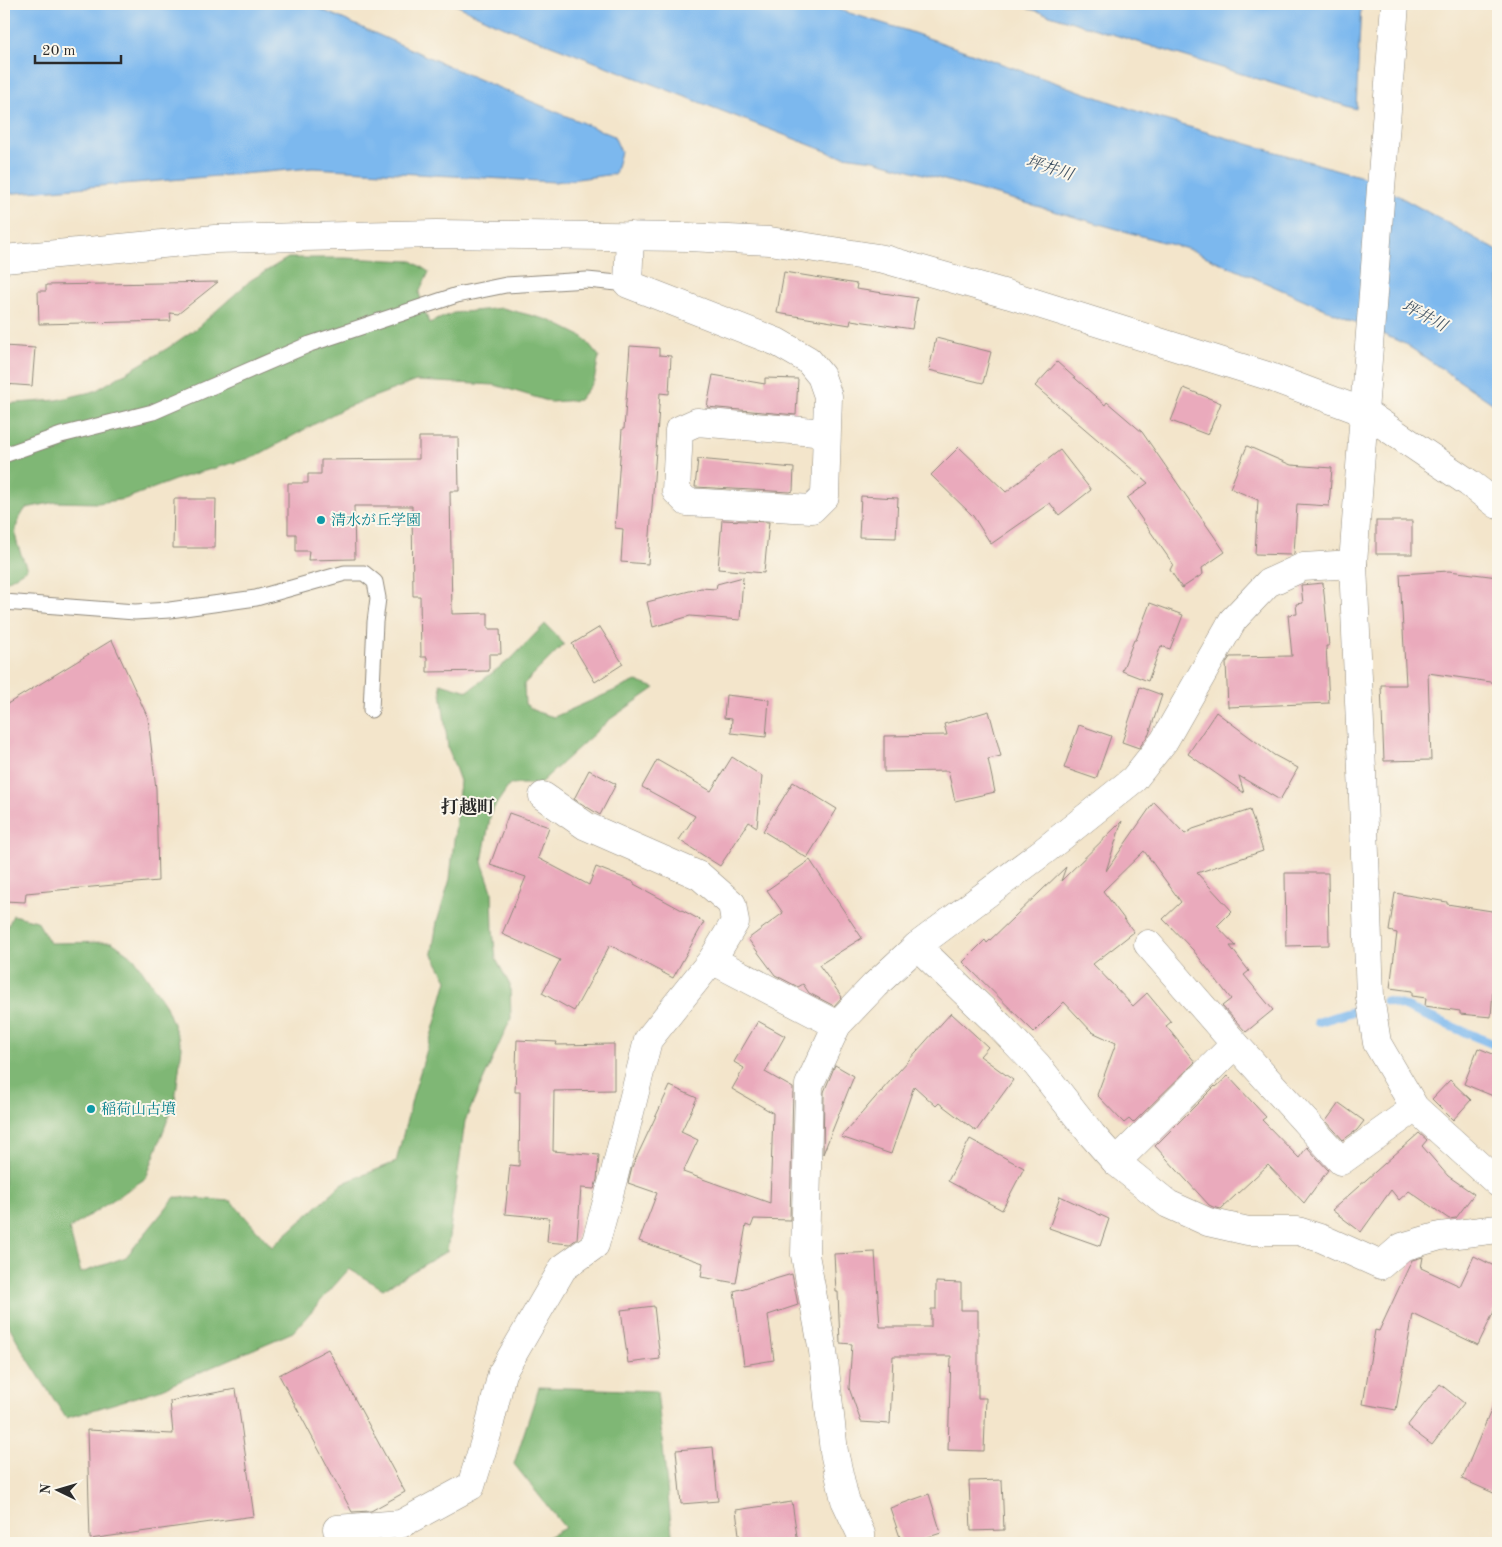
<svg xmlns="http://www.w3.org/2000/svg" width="1502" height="1547" viewBox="0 0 1502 1547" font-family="'Old Standard TT','Noto Serif JP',serif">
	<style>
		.forest { fill: #7fb774; stroke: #557150 }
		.water { fill: #7bb8ee; stroke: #53728c }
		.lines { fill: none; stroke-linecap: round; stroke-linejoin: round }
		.stream { stroke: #7bb8ee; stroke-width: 9 }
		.building { fill: #eaaabc }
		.service-casing { stroke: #8f887b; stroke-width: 17 }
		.minor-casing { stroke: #8f887b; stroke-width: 29 }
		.tertiary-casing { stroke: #8f887b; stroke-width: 29 }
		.service { stroke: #fff; stroke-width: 15 }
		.minor { stroke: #fff; stroke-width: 28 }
		.tertiary { stroke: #fff; stroke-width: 28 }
		.culture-dot { fill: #0f9aa8; stroke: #fbf7ec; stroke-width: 2 }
		.labels { text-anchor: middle; stroke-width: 4; stroke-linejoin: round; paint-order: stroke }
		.culture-label { font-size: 15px; fill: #0d838f; stroke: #fbf7ec; text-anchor: start }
		.water-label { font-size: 16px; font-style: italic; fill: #435566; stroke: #fbf7ec }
		.quarter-label { font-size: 18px; font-weight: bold; fill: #2b2b2b; stroke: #fbf7ec }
	</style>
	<rect width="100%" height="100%" fill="#fbf7ec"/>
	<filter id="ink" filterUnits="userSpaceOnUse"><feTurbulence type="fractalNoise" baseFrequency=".02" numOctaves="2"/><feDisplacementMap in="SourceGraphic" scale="10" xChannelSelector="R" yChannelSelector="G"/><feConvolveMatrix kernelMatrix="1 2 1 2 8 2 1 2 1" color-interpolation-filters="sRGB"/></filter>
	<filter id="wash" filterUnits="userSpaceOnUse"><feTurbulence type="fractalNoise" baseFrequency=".0096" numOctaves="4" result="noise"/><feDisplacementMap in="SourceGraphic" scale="20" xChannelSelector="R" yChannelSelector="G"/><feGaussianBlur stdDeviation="1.12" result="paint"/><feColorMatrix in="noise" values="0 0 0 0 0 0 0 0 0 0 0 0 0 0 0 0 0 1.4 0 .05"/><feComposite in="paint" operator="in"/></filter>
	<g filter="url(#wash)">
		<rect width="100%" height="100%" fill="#f3e5cb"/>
		<!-- forest -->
		<g class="forest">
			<path d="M288,258H344L412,261L429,272L419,293L429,323L454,313L502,308L549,320L583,337L599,356L594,381L579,400L551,402L495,385L416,381L344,408L254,457L180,478L125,499L98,503L56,502L26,508C8,533 17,542 27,569L4,583V404L57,400L95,391L168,348L198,327L251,280Z"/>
			<polygon points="545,624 564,644 524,684 525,704 537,712 554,717 636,681 655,688 609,720 539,784 510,784 491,812 482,862 492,891 493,930 496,959 510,985 511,1018 465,1121 447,1251 383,1289 349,1269 293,1332 159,1390 66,1418 26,1356 4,1317 4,935 13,915 37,921 50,943 112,942 134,958 165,1004 182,1047 175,1100 146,1178 69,1229 81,1273 126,1257 175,1197 231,1201 272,1247 343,1183 396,1162 414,1092 435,1023 447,980 432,953 437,922 450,879 460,781 448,748 440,683 468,691 512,658"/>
			<polygon points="539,1387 657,1391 673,1543 536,1543 565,1528 514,1464"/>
		</g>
		<!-- water -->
		<g class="water">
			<polygon points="4,4 309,4 471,76 614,136 621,152 615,174 555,182 313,168 4,194"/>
			<polygon points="454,4 820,4 908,31 1151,116 1366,178 1498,251 1498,407 1405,344 1191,250 874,160 836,155 494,23"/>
			<polygon points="1020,4 1361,4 1356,109 1027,8"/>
		</g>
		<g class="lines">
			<!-- stream -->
			<g class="stream">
				<polyline points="1386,1001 1403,1006 1498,1046"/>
				<polyline points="1318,1022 1358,1010"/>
			</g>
		</g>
		<g id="blocks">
			<!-- building -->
			<g class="building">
				<polygon points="784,272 857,284 856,289 917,298 912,329 851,320 850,325 777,313"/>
				<polygon points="218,282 178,314 170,313 171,321 39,324 38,291 46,291 46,285"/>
				<polygon points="936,338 991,352 983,383 929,370"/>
				<polygon points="4,346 35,348 32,386 4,384"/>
				<polygon points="630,346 659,348 659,355 671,356 669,394 660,393 648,564 621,562 623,529 615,528 622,429 624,429"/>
				<polygon points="1057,362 1105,405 1107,402 1142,432 1225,552 1202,568 1203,574 1182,588 1170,570 1173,564 1127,498 1148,483 1035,386"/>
				<polygon points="713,375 765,384 765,378 798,379 796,415 707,407"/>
				<polygon points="1184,388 1221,403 1208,435 1171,421"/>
				<polygon points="419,437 458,437 459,491 450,491 452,614 488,613 488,629 500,629 501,654 489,654 489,671 427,672 427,657 421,657 420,596 413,596 412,506 354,506 355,559 308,560 309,551 296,551 296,534 288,534 288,483 308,483 308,474 321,474 321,460 419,459"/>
				<polygon points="1247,446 1291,465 1332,468 1329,506 1297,504 1294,554 1291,555 1255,554 1258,500 1230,488"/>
				<polygon points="959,447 1006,492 1060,450 1091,490 1059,515 1050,503 991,544 973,516 931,475"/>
				<polygon points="698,459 794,468 793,491 790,492 695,487"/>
				<polygon points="861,496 898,498 896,538 859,537"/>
				<polygon points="174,499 216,499 215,548 173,548"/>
				<polygon points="722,520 769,522 764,573 718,569"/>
				<rect x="1376" y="521" width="36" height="33"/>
				<polygon points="1449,571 1498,577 1498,609 1496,631 1498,631 1498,683 1428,673 1431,760 1384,761 1381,685 1406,685 1400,574"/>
				<polygon points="743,577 740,620 690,616 653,627 647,602 701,588 716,589 717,584"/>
				<polygon points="1323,583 1329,646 1326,646 1329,703 1228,707 1226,663 1230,657 1292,656 1288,615 1297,614 1296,604 1303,603 1301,585"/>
				<polygon points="1150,603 1183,615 1170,649 1161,646 1148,681 1122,671 1134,640 1136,640"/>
				<polygon points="600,627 623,664 595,682 572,644"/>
				<polygon points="112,640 148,718 156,789 158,881 26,893 25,902 4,901 4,706"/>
				<polygon points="1140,687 1162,695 1149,734 1139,748 1122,742"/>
				<polygon points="726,695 769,700 766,737 731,733 732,719 724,718"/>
				<polygon points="989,711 1001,756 988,759 995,792 955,801 948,771 884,772 884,736 947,735 944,724"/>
				<polygon points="1216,712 1274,755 1298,768 1280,800 1239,776 1244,793 1188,754"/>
				<polygon points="1079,725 1111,736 1096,779 1064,768"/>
				<polygon points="732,757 762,776 757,827 749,822 720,866 679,840 695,816 642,787 657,760 711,791"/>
				<polygon points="589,770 616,784 600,815 574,799"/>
				<polygon points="793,782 837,809 807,858 763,831"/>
				<polygon points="1154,802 1185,834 1193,829 1250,810 1263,851 1197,873 1232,911 1217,926 1236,946 1230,946 1249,971 1244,975 1273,1010 1246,1032 1222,1006 1231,999 1193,950 1163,919 1181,902 1144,851 1103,891 1134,932 1093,964 1133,1006 1147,993 1171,1022 1166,1026 1195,1062 1133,1123 1129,1119 1124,1123 1097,1095 1116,1043 1092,1032 1064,1002 1034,1032 963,962 985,940 987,943 1066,867 1061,881 1122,821 1106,871"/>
				<polygon points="509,813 549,827 538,858 589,885 596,867 634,882 634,884 704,922 673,978 610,945 574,1011 542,993 560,960 502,934 526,877 490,865"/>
				<polygon points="810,860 862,938 819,965 842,997 834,1006 809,993 803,984 798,987 775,975 748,939 783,913 767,890"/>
				<polygon points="1285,873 1328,873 1329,945 1286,946"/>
				<polygon points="1395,893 1447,902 1447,904 1498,912 1498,950 1496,950 1491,1017 1460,1014 1460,1011 1425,1006 1426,998 1412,996 1412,991 1390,988 1397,933 1389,931"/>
				<polygon points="951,1013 988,1047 980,1056 1013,1080 976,1131 939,1103 936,1106 914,1086 891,1154 841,1137 881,1091 883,1093 882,1090"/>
				<polygon points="758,1021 785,1036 765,1072 793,1088 790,1220 754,1219 751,1227 746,1225 736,1283 701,1277 703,1263 639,1241 657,1193 628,1183 632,1167 670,1086 697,1098 681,1132 698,1140 683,1172 770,1203 773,1113 732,1089 744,1068 734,1062"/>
				<polygon points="517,1040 557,1042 556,1045 614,1044 614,1090 554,1091 553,1151 599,1155 597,1180 594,1189 581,1188 577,1239 570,1244 547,1242 549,1218 505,1214 510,1165 519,1166 520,1092 515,1092"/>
				<polygon points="1478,1048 1498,1056 1498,1098 1464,1084"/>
				<polygon points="835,1065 854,1076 823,1154 824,1092"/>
				<polygon points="1228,1076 1266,1117 1262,1120 1299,1158 1307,1147 1328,1170 1304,1203 1268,1165 1221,1209 1213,1207 1209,1205 1155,1146 1215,1086 1216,1087"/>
				<polygon points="1450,1080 1471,1100 1453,1120 1432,1099"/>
				<polygon points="1339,1103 1364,1121 1357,1130 1343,1140 1326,1121"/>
				<polygon points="1419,1133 1427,1140 1422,1146 1448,1176 1474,1194 1456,1218 1449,1219 1409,1191 1399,1200 1391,1190 1361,1232 1332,1210"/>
				<polygon points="970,1139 1024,1168 1002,1210 948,1181"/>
				<polygon points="1060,1196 1109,1219 1100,1246 1049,1228"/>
				<polygon points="875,1252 880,1327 931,1327 931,1309 936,1309 936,1282 961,1283 961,1310 978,1310 978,1398 986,1398 984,1451 948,1450 951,1356 893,1356 890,1424 861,1422 849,1388 852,1344 840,1343 838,1292 836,1292 834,1254"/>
				<polygon points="1474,1256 1498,1268 1498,1303 1478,1345 1413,1314 1396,1410 1363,1404 1375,1330 1379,1331 1412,1260 1423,1257 1421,1268 1460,1286"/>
				<polygon points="792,1274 798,1305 768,1315 774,1360 744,1365 734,1291"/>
				<polygon points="654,1306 660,1359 628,1363 621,1310"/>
				<polygon points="328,1349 405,1492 371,1511 352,1512 279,1375"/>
				<polygon points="1440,1384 1464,1403 1432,1445 1407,1426"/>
				<polygon points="236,1389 254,1516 90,1539 87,1430 173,1434 170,1401"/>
				<polygon points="1498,1394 1498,1495 1462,1479"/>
				<polygon points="713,1447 718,1501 681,1504 676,1450"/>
				<polygon points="1002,1480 1004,1530 971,1531 969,1481"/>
				<polygon points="929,1494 941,1533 910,1543 902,1543 890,1508"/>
				<polygon points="792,1502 798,1543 740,1543 736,1510"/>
			</g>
		</g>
	</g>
	<g filter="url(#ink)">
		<use href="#blocks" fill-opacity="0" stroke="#8f887b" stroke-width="1"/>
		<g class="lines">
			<!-- service casing -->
			<g class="service-casing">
				<g id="service">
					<polyline points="4,455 61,435 153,412 310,344 457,295 506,285 587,280 628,284"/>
					<polyline points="4,602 135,612 170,610 256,598 345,573 364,573 375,582 378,598 375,622 371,710"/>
				</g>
			</g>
			<!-- minor casing -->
			<g class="minor-casing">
				<g id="minor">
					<polyline points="630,236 628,284 777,342 808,360 821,376 828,396 825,496 812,509 687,502 676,491 679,430 697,422 826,433"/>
					<polyline points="1364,412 1353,564 1362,770 1370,997 1377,1043 1415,1108 1498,1183"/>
					<polyline points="543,796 586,826 700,876 732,904 735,922 712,960"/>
					<polyline points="1148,944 1235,1044"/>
					<polyline points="917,946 999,1025 1037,1065 1092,1135 1116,1162 1168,1204 1208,1222 1248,1231 1298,1231 1323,1239 1381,1265 1402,1247 1440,1236 1498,1229"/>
					<polyline points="1116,1162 1235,1044 1341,1161 1415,1108"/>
					<polyline points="337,1529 401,1524 471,1486 488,1431 502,1373 563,1268 595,1245 614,1176 648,1040 712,960 837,1025"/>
					<polyline points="861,1543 861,1534 845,1500 834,1452 823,1351 805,1255 809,1085 837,1025 875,985 917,946 1044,851 1134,779 1164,741 1233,620 1268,583 1303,567 1353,564"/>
				</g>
			</g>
			<!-- tertiary casing -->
			<g class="tertiary-casing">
				<g id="tertiary">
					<polyline points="4,259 215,239 436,234 688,237 770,241 884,259 1010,295 1268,376 1364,412 1469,483 1498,505"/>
					<polyline points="1364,412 1395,4"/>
				</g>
			</g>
			<!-- service -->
			<use href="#service" class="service"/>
			<!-- minor -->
			<use href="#minor" class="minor"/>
			<!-- tertiary -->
			<use href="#tertiary" class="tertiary"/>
		</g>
	</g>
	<!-- markers -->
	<g class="culture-dot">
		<circle cx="321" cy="520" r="5"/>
		<circle cx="91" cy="1109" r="5"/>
	</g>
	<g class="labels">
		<!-- culture labels -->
		<g class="culture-label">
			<text x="331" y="525">清水が丘学園</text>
			<text x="101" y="1114">稲荷山古墳</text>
		</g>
		<!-- water labels -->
		<g class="water-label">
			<text transform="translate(1050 167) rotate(18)" y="6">坪井川</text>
			<text transform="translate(1425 315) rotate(28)" y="6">坪井川</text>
		</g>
		<!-- quarter labels -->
		<g class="quarter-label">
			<text x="468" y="813">打越町</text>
		</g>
	</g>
	<!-- margin -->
	<rect width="1502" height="1547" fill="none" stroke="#fbf7ec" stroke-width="20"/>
	<!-- north arrow -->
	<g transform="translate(58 1490) rotate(275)" stroke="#fbf7ec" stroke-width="4" paint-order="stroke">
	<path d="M0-4L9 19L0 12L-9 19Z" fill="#2b2b2b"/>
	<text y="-8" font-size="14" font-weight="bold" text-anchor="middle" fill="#2b2b2b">N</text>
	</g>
	<!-- scale -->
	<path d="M35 55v8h86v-8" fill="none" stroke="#2b2b2b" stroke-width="2.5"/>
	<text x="42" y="55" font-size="15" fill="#2b2b2b" stroke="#fbf7ec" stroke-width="4" paint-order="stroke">20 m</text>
</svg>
